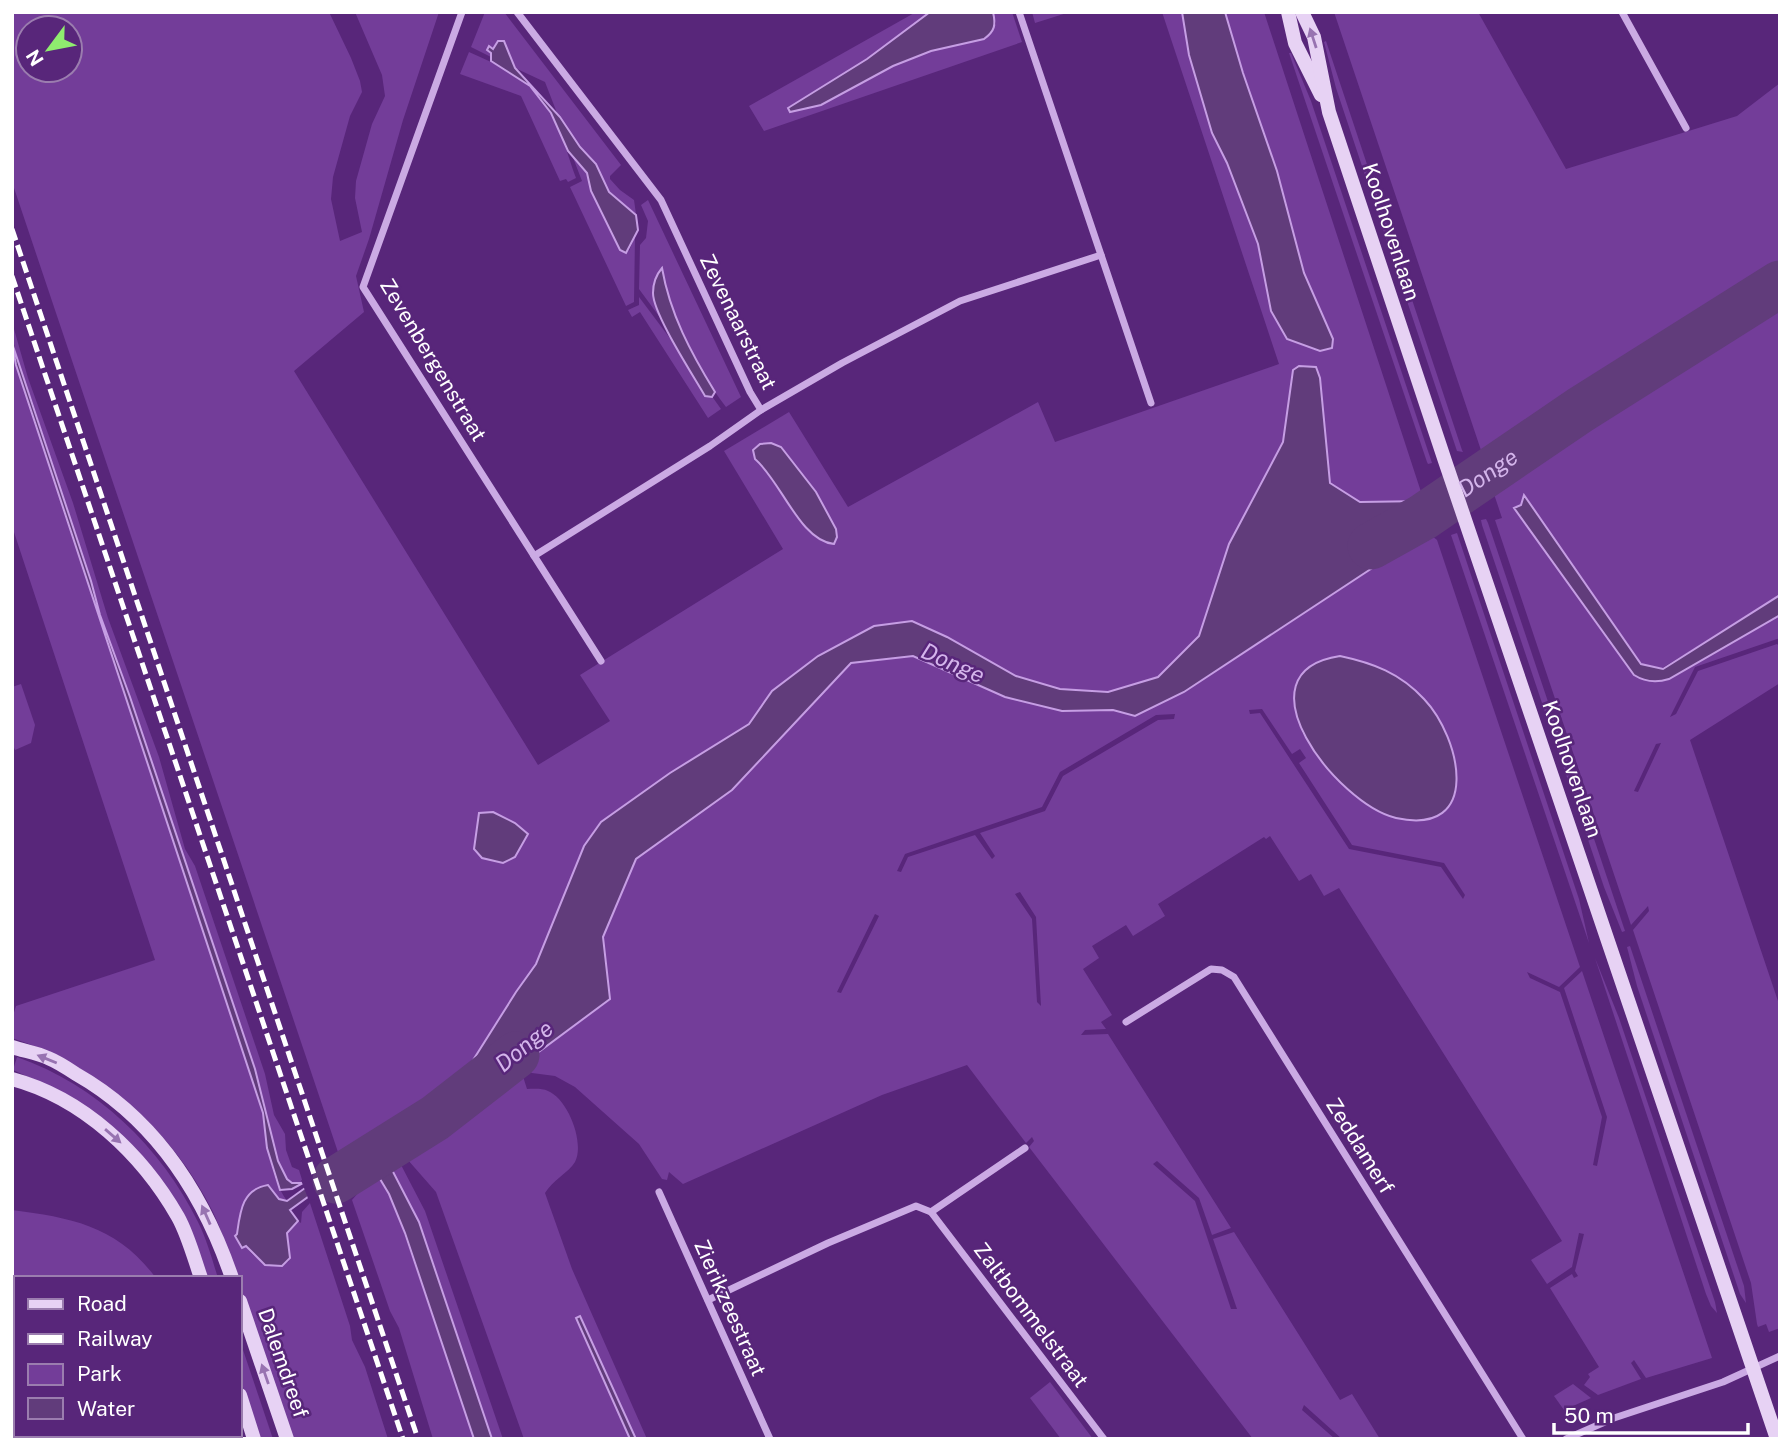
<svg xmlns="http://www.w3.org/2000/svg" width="1792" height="1451" viewBox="0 0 1792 1451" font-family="'Public Sans',sans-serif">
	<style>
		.green { fill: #733d99; fill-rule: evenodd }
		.water { fill: #613c7b; stroke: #c69ee4; stroke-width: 2 }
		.pier { fill: #58267a }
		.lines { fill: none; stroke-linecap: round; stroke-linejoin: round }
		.river { stroke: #613c7b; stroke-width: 47 }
		.street { stroke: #cbaae4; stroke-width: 7 }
		.secondary { stroke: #e7d2f4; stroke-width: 14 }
		.rail { stroke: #fff; stroke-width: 5; stroke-dasharray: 12 5; stroke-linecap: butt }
		.oneway { fill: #9873b1 }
		.labels { text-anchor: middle; stroke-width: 5; stroke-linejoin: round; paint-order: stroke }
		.street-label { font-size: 21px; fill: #fff; stroke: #58267a }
		.water-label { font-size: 23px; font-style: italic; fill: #d4b5eb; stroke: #58267a }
	</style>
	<rect width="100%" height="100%" fill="#58267a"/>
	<!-- green -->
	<g class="green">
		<path d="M12,12H329L351,58L360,81L362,92L350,116L333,177L331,199L340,241L362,232L355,198L356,181L372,124L385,96L382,75L355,12H439L403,120L369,239L356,276L364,312L294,371L538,765L610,721L580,675L783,549L724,451L789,412L848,507L1038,402L1055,442L1279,364L1162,12H1182L1189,55L1212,133L1227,163L1258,244L1271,311L1333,339L1304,273L1277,171L1243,73L1225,12H1264L1424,501L1360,502L1330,483L1320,378L1293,370L1283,442L1229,544L1199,636L1158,677L1108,692L1060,689L1016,676L947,637L912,621L772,691L749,724L670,773L600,822L584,846L536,964L516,992L458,1084L470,1102L610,1000L603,937L636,858L732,790L851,663L913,656L1005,697L1062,711L1113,710L1135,715L1184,692L1427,532L1437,540L1580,967L1559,987L1527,972L1530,978L1560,992L1602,1117L1593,1165L1597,1166L1607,1117L1564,988L1582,971L1712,1358L1646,1378L1634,1360L1631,1363L1641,1379L1598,1395L1584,1385L1590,1377L1588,1374L1599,1367L1550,1288L1572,1274L1574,1278L1578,1276L1575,1271L1584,1234L1579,1233L1572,1267L1547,1284L1531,1260L1562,1241L1339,888L1324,896L1311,874L1299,881L1270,836L1266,839L1264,837L1158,904L1165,916L1133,936L1126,925L1092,946L1099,958L1083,969L1112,1015L1101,1022L1106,1029L1085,1030L1081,1035L1108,1034L1231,1228L1212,1235L1199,1198L1157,1161L1153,1164L1195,1201L1231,1309H1237L1213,1239L1234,1232L1340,1400L1352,1394L1380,1439H1342L1304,1405L1302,1410L1335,1439H1253L1029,1147L1034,1141L1032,1137L1026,1143L967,1065L882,1095L683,1184L669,1172L667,1180L662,1179L639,1144L575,1087L555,1076L532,1073L520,1067L527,1089C533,1089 542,1088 548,1091C568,1099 585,1143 575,1162C569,1172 552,1181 545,1193L572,1269L647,1439H636L604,1369L576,1318L630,1439H524L436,1192L393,1143L400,1163L425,1211L503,1439H492L419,1222L390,1166L388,1151L355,1161L344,1170L12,182ZM28,28H70V70H28ZM1409,685C1438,711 1455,744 1457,783L1393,817C1345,791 1331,778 1302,732ZM1262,709L1292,754L1300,749L1306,758L1299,763L1352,845L1444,863L1465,895L1463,899L1441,867L1349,849L1260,713L1250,714L1249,710ZM1175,714L1174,719L1158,720L1063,776L1045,811L980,833L995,856L992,859L975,835L908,857L901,872L897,871L905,854L1042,807L1060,772L1156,715ZM528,834L515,857L474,849L477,835ZM1020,892L1036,917L1041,1006L1037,1002L1032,919L1015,894ZM875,914L879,916L841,993L837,992Z"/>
		<polygon points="485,12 504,12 621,165 610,176 610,179 620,190 634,200 636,214 609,192 596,164 580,147 557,113 545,82 515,68 507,51 489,47 491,57 471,47"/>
		<polygon points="916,12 930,12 867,59 789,108 790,112 821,105 893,66 931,51 984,39 996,24 993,12 1012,12 1022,42 764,131 749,106"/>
		<polygon points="1032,12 1070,12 1035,23"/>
		<path d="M1334,12H1478L1566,169L1737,116L1780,83V597L1662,668L1642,664L1525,496L1521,505L1634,675L1662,681L1669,679L1780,615V638L1695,667L1670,717L1676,714L1698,671L1777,644L1780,647V683L1690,740L1780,1007V1328L1769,1332L1766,1324L1758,1327L1757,1324L1751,1283L1633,930L1649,911L1648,906L1631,925L1495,520L1502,518L1493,491L1494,489ZM1661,743L1638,792L1634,791L1656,744Z"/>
		<polygon points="1326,41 1462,450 1463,452 1457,451 1336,88 1324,42"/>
		<path d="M469,52C501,66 532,81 551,112C562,131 568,157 576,178L568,182L566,179L560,181L521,96L460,74Z"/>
		<polygon points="1289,53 1291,53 1311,101 1432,463 1428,464 1427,462"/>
		<polygon points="572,155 587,173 591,191 629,251 635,236 634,302 626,306 570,187 582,181"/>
		<path d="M648,200L741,397L726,407C695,366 671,319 662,269L664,323L639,289L640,245L646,238L648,221L641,205Z"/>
		<polygon points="639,297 681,353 705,396 711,395 721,409 708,418 640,312 632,317 628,310 639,305"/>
		<path d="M12,322L28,378L73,503L108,618L159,757L185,849L195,866L265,1074L274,1115L285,1134L286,1150L292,1167L299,1170L303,1183H292L287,1179L278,1161L255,1069L130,697L100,615L32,400C21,373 12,350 12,322Z"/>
		<path d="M12,352L263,1113C268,1143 269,1175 287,1201L279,1199L268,1185C241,1191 242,1211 237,1233C250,1254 257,1264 282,1266L289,1261L290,1254L287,1233L298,1221L301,1223L302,1212L310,1203L308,1197L350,1326L352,1340L365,1367L388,1439H291L240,1286V1278H237C229,1256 223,1233 213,1212C172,1129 100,1067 12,1038V1019L16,1006L155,960L12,526Z"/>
		<polygon points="1486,519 1488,523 1625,931 1622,932 1604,887 1482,525 1481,520"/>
		<polygon points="1457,533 1579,899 1589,943 1451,535"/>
		<polygon points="21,684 35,725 31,743 15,750 12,743 12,687"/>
		<polygon points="1630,946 1744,1286 1746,1303 1740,1294 1637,986 1627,947"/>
		<polygon points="1595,958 1619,1018 1715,1302 1717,1313 1711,1306 1706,1294"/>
		<path d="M17,1057C97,1085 161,1147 198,1222C207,1240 212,1259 218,1278H206L179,1211L68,1095L13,1070Z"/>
		<polygon points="369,1169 380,1177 397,1212 474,1439 433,1439 399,1328 390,1311 352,1200 366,1184 372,1182 370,1175 365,1176 360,1171"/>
		<path d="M12,1210C73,1218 117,1226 156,1278H16V1319L12,1316Z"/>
		<polygon points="240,1341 273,1439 260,1439 240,1378"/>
		<polygon points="12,1359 16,1361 16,1435 56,1435 55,1439 12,1439"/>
		<polygon points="1050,1382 1093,1439 1061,1439 1030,1398"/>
		<polygon points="1573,1384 1591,1398 1564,1410 1554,1396"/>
		<polygon points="74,1435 212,1435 213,1439 74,1439"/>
	</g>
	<!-- water -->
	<g class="water">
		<path d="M930,12H993C996,25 995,31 984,39L931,51L893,66L821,105L790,112L788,108L867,59Z"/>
		<polygon points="1182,12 1225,12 1243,73 1277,171 1304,273 1333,339 1332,348 1320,351 1287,339 1271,311 1258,244 1227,163 1212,133 1189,55"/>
		<polygon points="498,41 504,41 515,68 560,117 580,147 596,164 609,192 636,215 638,230 626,253 620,250 591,191 587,173 568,151 551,113 530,86 491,61 491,53 487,50 489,46 493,49"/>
		<path d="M662,268C670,314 691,353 715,392L712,397L705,396C693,375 653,314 653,293C653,284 656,275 662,268Z"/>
		<polygon points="12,343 91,581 100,615 130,697 255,1069 278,1161 287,1179 292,1183 303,1183 292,1189 280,1190 267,1148 263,1113 16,365"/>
		<polygon points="1299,366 1316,367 1320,378 1330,483 1360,502 1424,501 1427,532 1184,692 1135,716 1113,710 1062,711 1005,697 913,656 851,663 732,790 636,859 603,937 610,999 470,1103 458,1084 516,992 536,964 584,846 601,822 670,773 749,724 772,691 818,656 874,626 912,621 947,637 1016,676 1060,689 1108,692 1158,677 1199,636 1229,544 1283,442 1293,370"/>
		<path d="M771,443L781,447L816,492L836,529L837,537L834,544C800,541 781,481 755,459L753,450L760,444Z"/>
		<path d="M1524,495L1641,664L1663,669L1780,595V615L1669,679C1656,683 1645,682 1634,675L1514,508L1521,505Z"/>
		<path d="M1340,656C1373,663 1400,673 1424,699C1461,738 1483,837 1396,818C1337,804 1234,672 1340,656Z"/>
		<polygon points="493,812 515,823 528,834 515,857 503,863 482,858 474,849 479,813"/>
		<path d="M385,1137L390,1145L388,1151L390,1166L419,1222L492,1439H474L405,1233L389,1194L377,1174L369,1169L360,1171L348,1183L308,1197L290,1210L298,1221L287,1233L290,1258L282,1266L265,1265L246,1246L242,1248L235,1236L237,1234C240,1212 242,1189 268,1185L279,1199L287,1201L305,1188L344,1170L355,1161L359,1152Z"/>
		<polygon points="580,1316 636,1439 630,1439 576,1318"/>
	</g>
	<!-- pier -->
	<polygon class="pier" points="341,1167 348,1186 309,1201 301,1180 305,1181 306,1184"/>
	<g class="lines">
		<!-- river -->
		<g class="river">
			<path id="s1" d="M1371,546L1423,517L1580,410L1780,284"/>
			<polyline points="336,1180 435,1118 516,1055"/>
		</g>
		<!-- street -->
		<g class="street">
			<polyline points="462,12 363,287 601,661"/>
			<polyline points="517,12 661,200 750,392 761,410 842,363 960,301 1101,255"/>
			<polyline points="1019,12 1151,403"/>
			<polyline points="1622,12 1686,128"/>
			<polyline points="534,556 710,446 761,410"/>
			<polyline points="1126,1022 1211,969 1222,970 1234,977 1523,1439"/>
			<polyline points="659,1192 770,1439"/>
			<polyline points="931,1212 1025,1148"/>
			<polyline points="708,1300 828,1243 916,1206 931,1212 1104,1439"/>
			<polyline points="1566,1439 1614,1418 1723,1382 1780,1356"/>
		</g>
		<!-- secondary -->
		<g class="secondary">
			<polyline points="1288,12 1295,43 1321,95"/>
			<polyline points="1302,12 1314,37 1329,112 1445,461 1777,1439"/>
			<path d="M12,1047C24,1051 37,1053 48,1058C58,1062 67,1068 76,1074C155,1119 203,1193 232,1278"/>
			<path d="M12,1079C83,1098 142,1154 178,1217C188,1235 194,1258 201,1278"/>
			<polyline points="240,1301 287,1439"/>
			<polyline points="240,1395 254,1439"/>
		</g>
		<!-- rail -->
		<g class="rail">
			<polyline points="12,229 418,1439"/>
			<polyline points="12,276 403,1439"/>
		</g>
	</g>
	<!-- one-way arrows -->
	<defs><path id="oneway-solid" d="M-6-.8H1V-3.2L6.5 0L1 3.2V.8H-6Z" transform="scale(1.75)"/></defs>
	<g class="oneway">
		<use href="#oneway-solid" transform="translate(1313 38) rotate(-108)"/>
		<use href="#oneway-solid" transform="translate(47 1059) rotate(-158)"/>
		<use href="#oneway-solid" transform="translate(113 1136) rotate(41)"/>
		<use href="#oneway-solid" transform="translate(206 1215) rotate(-114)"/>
		<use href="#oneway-solid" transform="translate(265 1374) rotate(-109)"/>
	</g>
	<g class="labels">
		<!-- street labels -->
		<g class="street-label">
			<text transform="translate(1391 232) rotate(72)" y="7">Koolhovenlaan</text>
			<text transform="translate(738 322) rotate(64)" y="7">Zevenaarstraat</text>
			<text transform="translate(433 360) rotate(59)" y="7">Zevenbergenstraat</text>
			<text transform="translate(1572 769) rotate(71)" y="7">Koolhovenlaan</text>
			<text transform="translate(1360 1146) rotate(58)" y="7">Zeddamerf</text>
			<text transform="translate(730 1308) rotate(66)" y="7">Zierikzeestraat</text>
			<text transform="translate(1031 1315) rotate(53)" y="7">Zaltbommelstraat</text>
			<text transform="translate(283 1363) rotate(71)" y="7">Dalemdreef</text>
		</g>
		<!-- water labels -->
		<g class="water-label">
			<text dy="8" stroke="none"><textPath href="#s1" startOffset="138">Donge</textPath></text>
			<text transform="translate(953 663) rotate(24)" y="8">Donge</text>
			<text transform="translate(524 1046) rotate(-39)" y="8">Donge</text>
		</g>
	</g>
	<!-- border -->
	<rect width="1792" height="1451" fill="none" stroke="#ffffff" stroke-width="28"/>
	<!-- legend -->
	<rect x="14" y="1276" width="228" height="161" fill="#58267a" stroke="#9b7daf" stroke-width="2"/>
	<rect x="28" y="1299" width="35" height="10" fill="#e7d2f4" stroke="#9b7daf" stroke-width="2"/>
	<text x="77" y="1311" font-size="21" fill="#ffffff">Road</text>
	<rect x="28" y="1334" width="35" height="10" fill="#ffffff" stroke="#9b7daf" stroke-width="2"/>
	<text x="77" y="1346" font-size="21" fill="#ffffff">Railway</text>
	<rect x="28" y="1364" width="35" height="21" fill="#733d99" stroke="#9b7daf" stroke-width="2"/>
	<text x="77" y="1381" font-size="21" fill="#ffffff">Park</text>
	<rect x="28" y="1398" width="35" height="21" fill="#613c7b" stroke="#9b7daf" stroke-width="2"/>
	<text x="77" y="1416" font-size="21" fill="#ffffff">Water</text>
	<!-- north arrow -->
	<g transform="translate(49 49) rotate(238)"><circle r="33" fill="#58267a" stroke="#9b7daf" stroke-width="2"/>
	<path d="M0-5L12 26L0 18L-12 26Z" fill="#8fec6f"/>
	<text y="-10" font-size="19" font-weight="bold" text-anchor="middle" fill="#ffffff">N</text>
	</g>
	<!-- scale -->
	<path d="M1554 1423v10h194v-10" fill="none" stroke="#ffffff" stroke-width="3.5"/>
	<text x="1564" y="1423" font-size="21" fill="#ffffff" stroke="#58267a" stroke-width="5" paint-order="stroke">50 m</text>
</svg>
